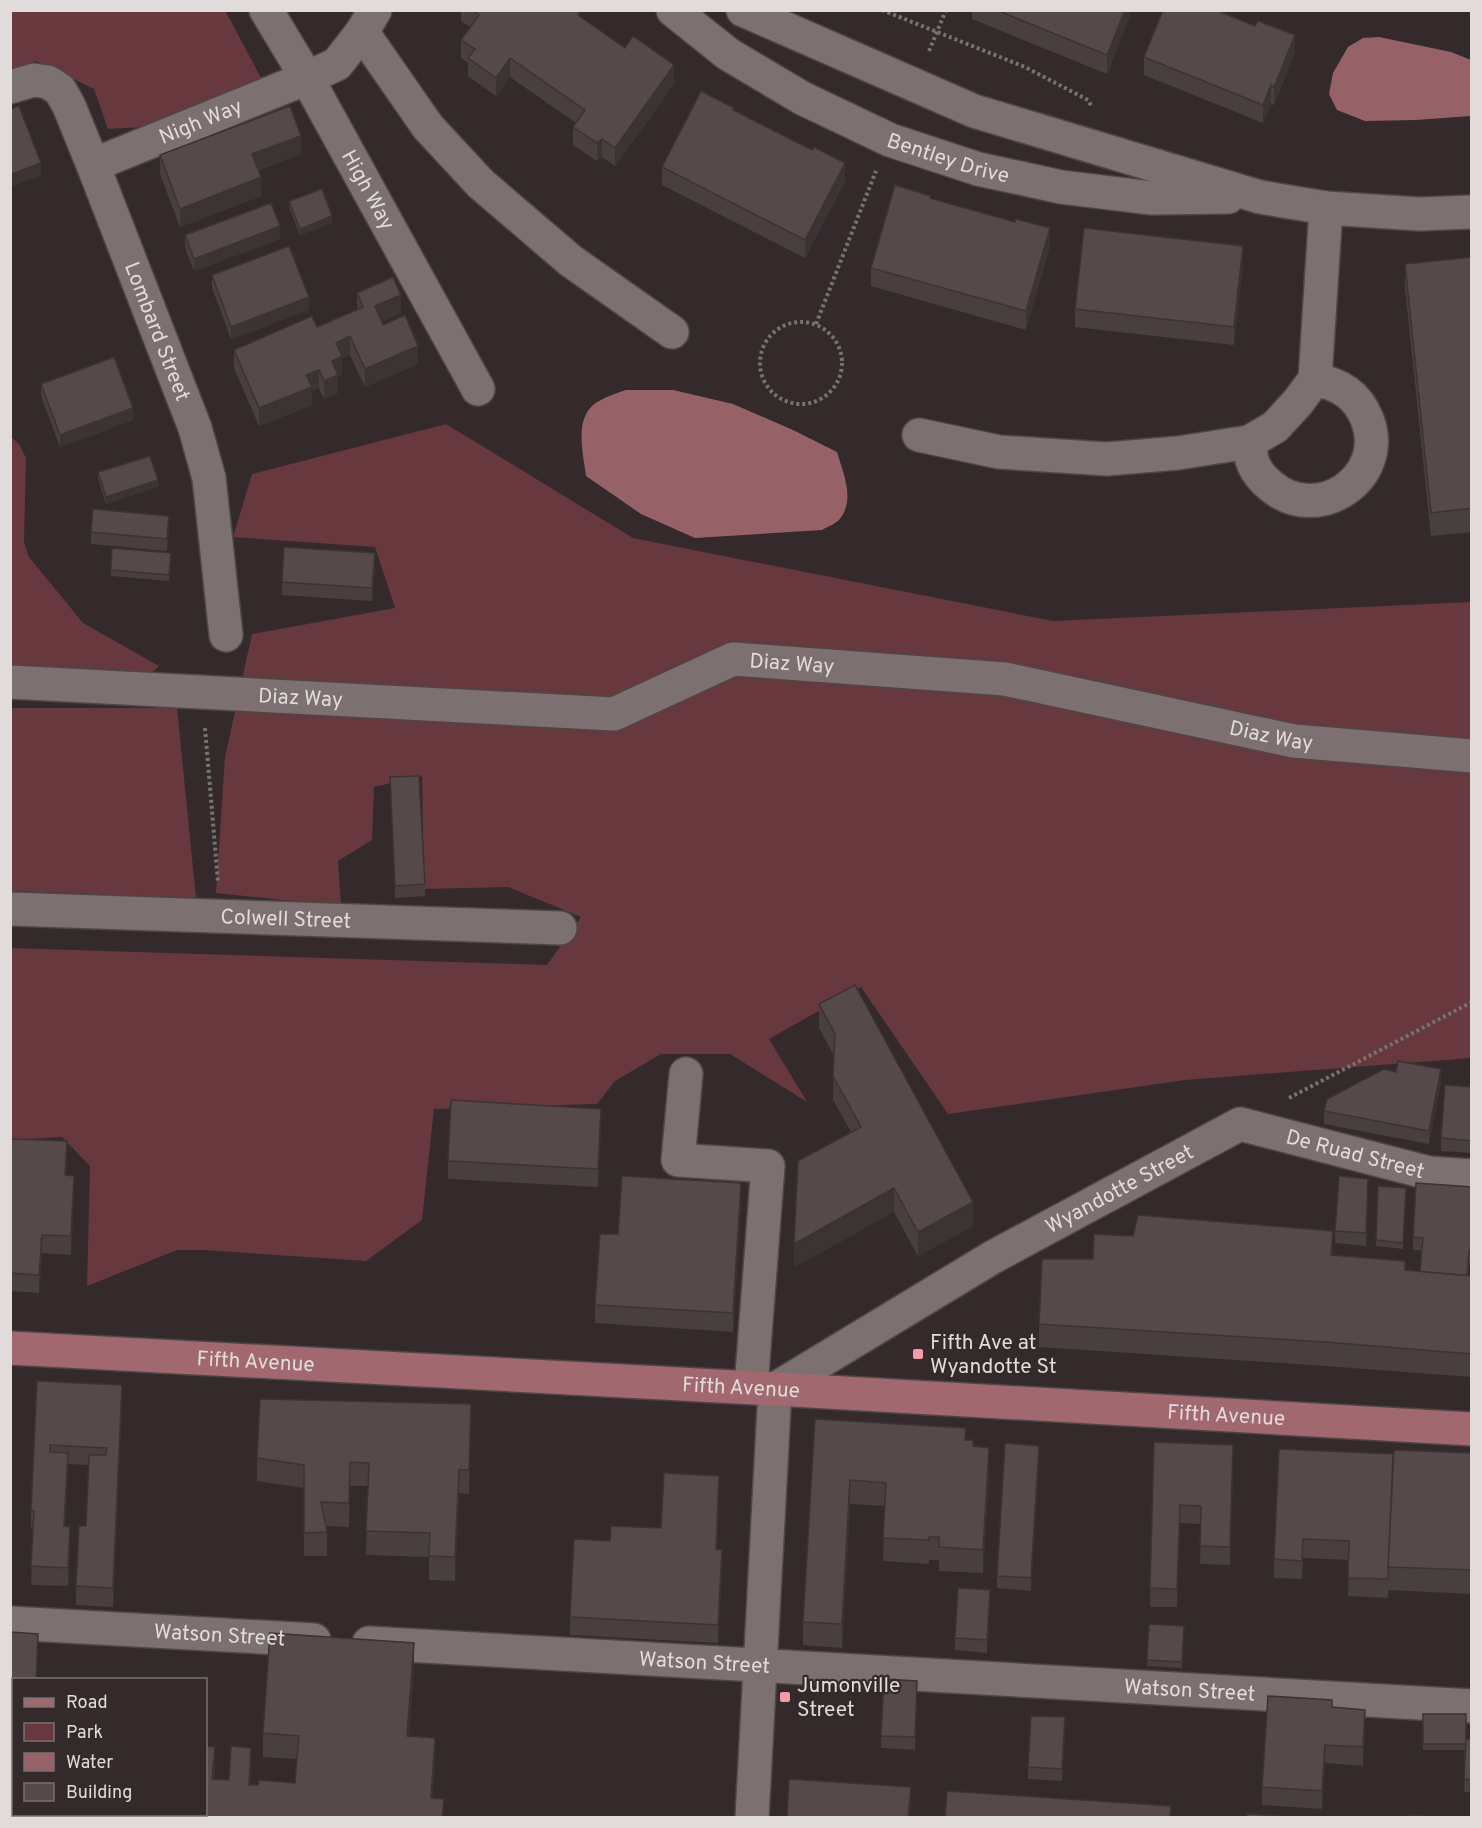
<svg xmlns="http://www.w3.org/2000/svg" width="1482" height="1828" viewBox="0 0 1482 1828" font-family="Overpass,sans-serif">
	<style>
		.green { fill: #67383e }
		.water { fill: #966268 }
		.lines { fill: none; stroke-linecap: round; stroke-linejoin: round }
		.minor-casing { stroke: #4f4647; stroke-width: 36 }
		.major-casing { stroke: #4f4647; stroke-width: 36 }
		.path { stroke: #7a7172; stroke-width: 4; stroke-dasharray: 3 3; stroke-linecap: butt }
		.minor { stroke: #7c7071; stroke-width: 33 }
		.major { stroke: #a16870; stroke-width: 33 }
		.wall { fill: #493f40 }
		.shaded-wall { fill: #3c3334 }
		.building { fill: #55494a; stroke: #3c3334; stroke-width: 1.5 }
		.poi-dot { fill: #f49aa5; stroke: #342a2b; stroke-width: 2 }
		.labels { text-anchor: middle; stroke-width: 4.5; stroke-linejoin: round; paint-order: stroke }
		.street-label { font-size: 21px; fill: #e2dbdb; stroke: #342a2b }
		.poi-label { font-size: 21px; fill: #e2dbdb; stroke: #342a2b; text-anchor: start }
	</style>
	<rect width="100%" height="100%" fill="#342a2b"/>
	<!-- green -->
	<g class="green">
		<polygon points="225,10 261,78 142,127 108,129 94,89 36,61 11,69 11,11"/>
		<polygon points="446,424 633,538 1053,621 1471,602 1471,1058 1185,1080 948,1114 861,987 769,1039 807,1102 730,1054 661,1054 615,1081 597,1104 434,1109 422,1220 366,1261 204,1250 177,1250 87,1286 90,1166 62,1137 11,1140 10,948 547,965 581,917 508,887 424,889 422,776 374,787 372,840 338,861 341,906 216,893 225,757 252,634 395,608 375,547 233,537 252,474"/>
		<polygon points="10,436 19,444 26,458 24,542 29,557 83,623 159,666 149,675 11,676"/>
		<polygon points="11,708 177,708 196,898 11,891"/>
	</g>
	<!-- water -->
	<g class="water">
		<polygon points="1379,37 1451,52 1471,60 1471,116 1416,120 1365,121 1337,110 1329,94 1333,73 1348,47 1363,38"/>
		<path d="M626,390H673L733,404L793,430L837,452C843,473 856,500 839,520C835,524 827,527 822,530L695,538L641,514L586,476C583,452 573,415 599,401C608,396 617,393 626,390Z"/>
	</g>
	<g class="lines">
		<!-- minor casing -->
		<g class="minor-casing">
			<g id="minor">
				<path id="s1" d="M266,10L307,78L478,389"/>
				<path id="s2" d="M673,10L728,54L802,98L890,140L978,169L1061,187L1151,198L1228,197"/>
				<polyline points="743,10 974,111 1260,197 1326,208 1419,214 1472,212"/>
				<polyline points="362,32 428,127 481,184 571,261 672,332"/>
				<path id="s3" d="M10,87L34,80L48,82L60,90L69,106L93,165L195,428L209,478L226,635"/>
				<path id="s4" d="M93,165L307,78L337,64L362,32L375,10"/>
				<polyline points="919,435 999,452 1107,459 1178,453 1249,442 1275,427 1298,402 1315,379 1326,208"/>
				<path d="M1249,442C1250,448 1251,455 1252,460C1255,470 1263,480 1271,486C1318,526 1390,477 1367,419C1357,394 1340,385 1315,379"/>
				<path id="s5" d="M10,682L614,714L733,659L1005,679L1294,741L1472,756"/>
				<path id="s6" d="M10,909L560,928"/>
				<polyline points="686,1074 678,1160 768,1166 751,1387"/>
				<path id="s7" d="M10,1623L314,1640"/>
				<path id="s8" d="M369,1643L1472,1706"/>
				<path id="s9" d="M752,1818L775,1389L993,1257L1240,1124L1429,1173L1472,1176"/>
			</g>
		</g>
		<!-- major casing -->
		<g class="major-casing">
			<g id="major">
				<path id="s10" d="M10,1348L775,1389L1472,1429"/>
			</g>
		</g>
		<!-- path -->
		<g class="path">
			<polyline points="882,10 1025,67 1088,100 1092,107"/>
			<polyline points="929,51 946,10"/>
			<circle cx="801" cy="363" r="41"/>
			<polyline points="816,324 876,171"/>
			<polyline points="205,728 218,882"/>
			<polyline points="1289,1098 1472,1002"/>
		</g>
		<!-- minor -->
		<use href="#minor" class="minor"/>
		<!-- major -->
		<use href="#major" class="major"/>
	</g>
	<!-- wall -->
	<g class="wall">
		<polygon points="461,10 580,10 580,16 674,84 615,166 602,157 597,161 573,145 573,127 576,123 510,77 496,96 468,76 468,63 461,58 461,40 470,27 461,21"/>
		<polygon points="972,10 1132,10 1107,74 972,19"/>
		<polygon points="1295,53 1274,105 1271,104 1263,123 1144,75 1144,57"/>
		<polygon points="734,111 812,150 845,181 805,258 662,185 662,167"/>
		<polygon points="301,154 259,170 261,196 180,227 160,174 160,155"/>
		<polygon points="931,198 1050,246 1026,330 871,286 871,268"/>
		<polygon points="289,201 332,223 300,235 289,207"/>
		<polygon points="185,235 280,239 194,271 185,248"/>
		<polygon points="1472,257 1472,532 1431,536 1405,288 1405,264"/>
		<polygon points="1243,264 1234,345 1075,327 1075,309"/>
		<polygon points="212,275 309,310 231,339 212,288"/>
		<polygon points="357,293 401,313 382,322 383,325 418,364 365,387 350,355 342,358 342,375 338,376 338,393 324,399 319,388 312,391 312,405 259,426 234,368 234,350 317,327 357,310"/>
		<polygon points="41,384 133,420 60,447 41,396"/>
		<polygon points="98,472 158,487 106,504 98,479"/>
		<polygon points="169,529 167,551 91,544 91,532"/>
		<polygon points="171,559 169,581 111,576 111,570"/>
		<polygon points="375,566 372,601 282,595 282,582"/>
		<polygon points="390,777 425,884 425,896 395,898"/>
		<polygon points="819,1004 973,1226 918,1256 894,1212 794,1267 851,1132 833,1100 834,1056 819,1028"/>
		<polygon points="1396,1072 1441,1082 1429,1144 1324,1124 1324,1111"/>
		<polygon points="1472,1087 1472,1153 1441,1151 1441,1138"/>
		<polygon points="601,1127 598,1187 448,1179 448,1161"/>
		<polygon points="10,1139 67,1159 66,1175 74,1194 71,1255 42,1253 39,1293 10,1291"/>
		<polygon points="1378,1186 1406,1188 1403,1249 1376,1246"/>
		<polygon points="1472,1187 1472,1263 1469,1263 1468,1276 1472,1276 1472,1377 1325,1366 1039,1347 1039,1324 1333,1256 1405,1270 1420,1272 1422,1250 1413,1250 1413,1237"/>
		<polygon points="1368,1191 1366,1246 1335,1243 1335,1231"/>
		<polygon points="741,1201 733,1332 595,1323 595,1305 618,1234"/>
		<polygon points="37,1381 122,1403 113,1607 76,1605 76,1586 86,1526 89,1465 68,1464 65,1526 70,1545 68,1586 31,1585 33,1529 31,1529 31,1511"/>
		<polygon points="815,1419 966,1440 973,1446 989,1471 983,1573 939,1571 939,1560 929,1560 929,1564 883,1561 885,1506 850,1504 842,1648 803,1645 803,1622"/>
		<polygon points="471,1427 469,1494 459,1493 455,1581 429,1580 429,1557 366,1555 368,1486 350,1486 349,1527 326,1526 327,1532 327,1556 304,1556 304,1488 257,1481 257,1458"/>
		<polygon points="1154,1442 1233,1463 1230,1565 1200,1564 1201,1524 1180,1523 1177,1607 1150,1607"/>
		<polygon points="1472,1453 1472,1594 1388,1590 1388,1587 1388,1598 1348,1596 1349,1560 1303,1558 1302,1579 1274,1578 1274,1559 1393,1454"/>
		<polygon points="1039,1459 1031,1591 997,1588 997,1576"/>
		<polygon points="719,1494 717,1550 722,1568 718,1643 570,1635 570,1617 610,1541 661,1528"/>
		<polygon points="990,1602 987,1653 955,1650 955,1638"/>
		<polygon points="1149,1624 1184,1626 1182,1668 1147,1666"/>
		<polygon points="10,1632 38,1646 14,1680 14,1709 10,1709"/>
		<polygon points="414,1667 409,1736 435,1762 432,1798 444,1818 181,1818 215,1771 214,1779 229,1780 251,1772 250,1785 258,1785 295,1783 297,1759 263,1757 263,1733"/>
		<polygon points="917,1694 915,1750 881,1748 881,1736"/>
		<polygon points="1332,1707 1365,1728 1363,1766 1325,1763 1322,1809 1262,1805 1262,1787"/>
		<polygon points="1423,1714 1467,1739 1472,1739 1472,1792 1464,1792 1466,1750 1423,1750"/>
		<polygon points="1065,1730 1062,1781 1028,1779 1028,1767"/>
	</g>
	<!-- shaded-wall -->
	<g class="shaded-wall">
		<polygon points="1125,10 1132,10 1107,74 1107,55"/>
		<polygon points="1295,35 1295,53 1274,105 1274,87"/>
		<polygon points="510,58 510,77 496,96 496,78"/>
		<polygon points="674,65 674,84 615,166 615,148"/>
		<polygon points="1271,85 1271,104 1263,123 1263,105"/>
		<polygon points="301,136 301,154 252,172 252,154"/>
		<polygon points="602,139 602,157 597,161 597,143"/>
		<polygon points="41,163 41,176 10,187 10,175"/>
		<polygon points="845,163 845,181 805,258 805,240"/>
		<polygon points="261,177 261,196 180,227 180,209"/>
		<polygon points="332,216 332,223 300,235 300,229"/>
		<polygon points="280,226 280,239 194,271 194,259"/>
		<polygon points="1050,228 1050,246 1026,330 1026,311"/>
		<polygon points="1243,246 1243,264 1234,345 1234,327"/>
		<polygon points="401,295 401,313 375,325 375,306"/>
		<polygon points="309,297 309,310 231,339 231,327"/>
		<polygon points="350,336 350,355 342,358 342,375 338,376 338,393 324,399 324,381 336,343"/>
		<polygon points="418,346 418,364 365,387 365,369"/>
		<polygon points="319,370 319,388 312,391 312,405 259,426 259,408 306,375"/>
		<polygon points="133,408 133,420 60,447 60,435"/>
		<polygon points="158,480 158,487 106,504 106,497"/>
		<polygon points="169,516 169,529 167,551 167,539"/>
		<polygon points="375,553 375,566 372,601 372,588"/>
		<polygon points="1441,1069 1441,1082 1429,1144 1429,1131"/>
		<polygon points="601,1109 601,1127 598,1187 598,1169"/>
		<polygon points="67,1141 67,1159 65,1193 65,1175"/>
		<polygon points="74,1176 74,1194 71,1255 71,1236"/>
		<polygon points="741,1183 741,1201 733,1332 733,1313"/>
		<polygon points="894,1188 894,1212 794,1267 794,1244"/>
		<polygon points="973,1202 973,1226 918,1256 918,1232"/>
		<polygon points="1333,1231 1333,1255 1331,1279 1331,1255"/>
		<polygon points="42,1235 42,1253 39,1293 39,1275"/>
		<polygon points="122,1385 122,1403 113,1607 113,1588"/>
		<polygon points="471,1404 471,1427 469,1494 469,1470"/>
		<polygon points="1039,1446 1039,1459 1031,1591 1031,1578"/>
		<polygon points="989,1448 989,1471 983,1573 983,1550"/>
		<polygon points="68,1453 68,1471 64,1545 64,1526"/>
		<polygon points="350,1462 350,1486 349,1527 349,1503"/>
		<polygon points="459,1470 459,1493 455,1581 455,1557"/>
		<polygon points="719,1476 719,1494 716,1568 716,1549"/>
		<polygon points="850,1480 850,1504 842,1648 842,1624"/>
		<polygon points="1180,1505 1180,1523 1177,1607 1177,1589"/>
		<polygon points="70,1527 70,1545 68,1586 68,1568"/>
		<polygon points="722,1550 722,1568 718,1643 718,1625"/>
		<polygon points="990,1590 990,1602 987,1653 987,1640"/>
		<polygon points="414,1643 414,1667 407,1760 407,1736"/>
		<polygon points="917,1681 917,1694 915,1750 915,1737"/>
		<polygon points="1365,1710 1365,1728 1363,1766 1363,1747"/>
		<polygon points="1065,1717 1065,1730 1062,1781 1062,1769"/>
		<polygon points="435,1738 435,1762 431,1818 431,1798"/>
		<polygon points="1325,1745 1325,1763 1322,1809 1322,1791"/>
		<polygon points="215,1747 215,1771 212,1803 212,1779"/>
		<polygon points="251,1748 251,1772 249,1808 249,1785"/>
		<polygon points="911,1787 911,1805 910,1818 908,1818"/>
	</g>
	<!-- building -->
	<g class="building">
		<polygon points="472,10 580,10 578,15 625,48 633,36 674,65 615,148 602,139 597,143 573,127 585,110 510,58 496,78 468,58 475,49 461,40 479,15"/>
		<polygon points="996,10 1125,10 1107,55"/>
		<polygon points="1163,10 1216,10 1255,26 1258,21 1295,35 1274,87 1271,85 1263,105 1144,57"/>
		<polygon points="701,91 734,108 733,110 812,150 814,147 845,163 805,240 662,167"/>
		<polygon points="19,106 41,163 10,175 10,109"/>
		<polygon points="290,106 301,136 252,154 261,177 180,209 160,155"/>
		<polygon points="895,185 931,196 930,198 1015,222 1016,219 1050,228 1026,311 871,268"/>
		<polygon points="322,189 332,216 300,229 289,201"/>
		<polygon points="271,203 280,226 194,259 185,235"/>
		<polygon points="1084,228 1243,246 1234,327 1075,309"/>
		<polygon points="289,246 309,297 231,327 212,275"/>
		<polygon points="1472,257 1472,508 1431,513 1405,264"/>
		<polygon points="393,277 401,295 375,306 383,325 405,315 418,346 365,369 350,336 336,343 342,356 332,361 338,375 324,381 319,370 306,375 312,387 259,408 234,350 312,316 317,327 363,307 357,293"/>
		<polygon points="114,357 133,408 60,435 41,384"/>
		<polygon points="150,456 158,480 106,497 98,472"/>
		<polygon points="93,509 169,516 167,539 91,532"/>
		<polygon points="284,547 375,553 372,588 282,582"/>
		<polygon points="112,548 171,553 169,575 111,570"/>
		<polygon points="419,776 425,884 395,886 390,777"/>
		<polygon points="855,985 973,1202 918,1232 894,1188 794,1244 798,1161 861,1127 833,1076 835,1034 819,1004"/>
		<polygon points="1398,1061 1441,1069 1429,1131 1324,1111 1327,1099 1384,1069 1396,1072"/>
		<polygon points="1445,1085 1472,1087 1472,1141 1441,1138"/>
		<polygon points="451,1100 601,1109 598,1169 448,1161"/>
		<polygon points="10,1139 67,1141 65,1175 74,1176 71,1236 42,1235 39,1275 10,1273"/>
		<polygon points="622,1176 741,1183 733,1313 595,1305 600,1234 618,1234"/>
		<polygon points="1339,1176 1368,1179 1366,1233 1335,1231"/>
		<polygon points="1416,1183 1472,1187 1472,1251 1469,1250 1467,1276 1420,1272 1423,1238 1413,1237"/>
		<polygon points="1378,1186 1406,1188 1403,1243 1376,1240"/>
		<polygon points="1138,1215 1333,1231 1331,1255 1405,1261 1405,1270 1472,1276 1472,1354 1325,1342 1039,1324 1042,1259 1093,1259 1094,1234 1133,1236"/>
		<polygon points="37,1381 122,1385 113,1588 76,1586 79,1526 86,1526 89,1455 106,1455 107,1448 50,1445 50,1452 68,1453 64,1526 70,1527 68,1568 31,1566 34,1511 31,1511"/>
		<polygon points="260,1399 471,1404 469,1470 459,1470 455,1557 429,1556 430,1533 366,1531 369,1463 350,1462 349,1503 321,1502 327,1532 304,1533 304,1465 257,1458"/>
		<polygon points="815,1419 966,1428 965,1440 973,1440 973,1446 989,1448 983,1550 939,1547 939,1537 929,1537 929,1540 883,1538 886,1483 850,1480 842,1624 803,1622"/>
		<polygon points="1154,1442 1233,1445 1230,1547 1200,1546 1201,1506 1180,1505 1177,1589 1150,1588"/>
		<polygon points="1005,1443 1039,1446 1031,1578 997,1576"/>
		<polygon points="1279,1449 1393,1454 1388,1579 1348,1578 1349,1541 1303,1539 1302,1561 1274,1559"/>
		<polygon points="1394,1450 1472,1453 1472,1570 1388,1567"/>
		<polygon points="664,1473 719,1476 716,1549 722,1550 718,1625 570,1617 574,1539 610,1541 611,1526 661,1528"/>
		<polygon points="958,1588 990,1590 987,1640 955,1638"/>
		<polygon points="1149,1624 1184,1626 1182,1662 1147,1660"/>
		<polygon points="10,1632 38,1634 36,1680 14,1680 14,1697 10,1697"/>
		<polygon points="270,1633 414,1643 407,1736 435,1738 431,1798 444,1799 442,1818 181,1818 181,1815 206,1815 206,1746 215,1747 212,1779 229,1780 231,1746 251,1748 249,1785 258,1785 259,1780 295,1783 299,1736 263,1733"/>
		<polygon points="884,1679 917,1681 915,1737 881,1736"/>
		<polygon points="1268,1696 1332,1700 1332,1707 1365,1710 1363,1747 1325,1745 1322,1791 1262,1787"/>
		<rect x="1423" y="1714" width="43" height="30"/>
		<polygon points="1031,1716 1065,1717 1062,1769 1028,1767"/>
		<polygon points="1466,1739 1472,1739 1472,1780 1464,1779"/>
		<polygon points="789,1779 911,1787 908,1818 787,1818"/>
		<polygon points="947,1791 1171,1806 1170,1818 945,1818"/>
		<polygon points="1247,1814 1311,1818 1247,1818"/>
		<polygon points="1409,1815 1443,1818 1409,1818"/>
	</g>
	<!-- markers -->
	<g class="poi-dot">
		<rect x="912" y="1348" width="12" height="12" rx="3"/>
		<rect x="779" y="1691" width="12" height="12" rx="3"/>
	</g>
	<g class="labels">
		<!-- street labels -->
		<g class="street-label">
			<text dy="7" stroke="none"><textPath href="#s4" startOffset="116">Nigh Way</textPath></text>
			<text dy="7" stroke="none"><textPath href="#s2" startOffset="315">Bentley Drive</textPath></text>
			<text dy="7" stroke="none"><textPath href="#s1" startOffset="207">High Way</textPath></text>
			<text dy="7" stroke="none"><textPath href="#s3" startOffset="314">Lombard Street</textPath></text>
			<text dy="7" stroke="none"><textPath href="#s5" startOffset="795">Diaz Way</textPath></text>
			<text dy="7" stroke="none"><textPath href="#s5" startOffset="291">Diaz Way</textPath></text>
			<text dy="7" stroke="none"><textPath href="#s5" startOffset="1281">Diaz Way</textPath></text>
			<text dy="7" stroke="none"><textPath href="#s6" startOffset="276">Colwell Street</textPath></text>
			<text dy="7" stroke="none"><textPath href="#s9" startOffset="1084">De Ruad Street</textPath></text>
			<text dy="7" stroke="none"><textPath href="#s9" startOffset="828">Wyandotte Street</textPath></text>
			<text dy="7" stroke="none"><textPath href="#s10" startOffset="246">Fifth Avenue</textPath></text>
			<text dy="7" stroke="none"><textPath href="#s10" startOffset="732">Fifth Avenue</textPath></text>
			<text dy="7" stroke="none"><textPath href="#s10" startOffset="1218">Fifth Avenue</textPath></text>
			<text dy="7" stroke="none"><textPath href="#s7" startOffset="210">Watson Street</textPath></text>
			<text dy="7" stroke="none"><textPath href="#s8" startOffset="336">Watson Street</textPath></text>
			<text dy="7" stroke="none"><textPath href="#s8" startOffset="822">Watson Street</textPath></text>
		</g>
		<!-- poi labels -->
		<g class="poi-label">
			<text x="930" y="1349">Fifth Ave at<tspan x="930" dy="24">Wyandotte St</tspan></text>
			<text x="797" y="1692">Jumonville<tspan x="797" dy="24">Street</tspan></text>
		</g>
	</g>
	<!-- border -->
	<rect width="1482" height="1828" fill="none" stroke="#e2dbdb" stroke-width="24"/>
	<!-- legend -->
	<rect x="12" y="1678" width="195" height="138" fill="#342a2b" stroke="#7a7171" stroke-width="1.5"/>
	<rect x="24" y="1698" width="30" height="9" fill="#a16870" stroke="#7a7171" stroke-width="1.5"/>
	<text x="66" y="1708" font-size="18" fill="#e2dbdb">Road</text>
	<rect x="24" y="1723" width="30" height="18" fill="#67383e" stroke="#7a7171" stroke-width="1.5"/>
	<text x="66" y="1738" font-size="18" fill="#e2dbdb">Park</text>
	<rect x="24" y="1753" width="30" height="18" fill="#966268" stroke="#7a7171" stroke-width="1.5"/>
	<text x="66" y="1768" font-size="18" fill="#e2dbdb">Water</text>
	<rect x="24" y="1783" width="30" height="18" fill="#55494a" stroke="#7a7171" stroke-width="1.5"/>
	<text x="66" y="1798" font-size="18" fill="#e2dbdb">Building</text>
</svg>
